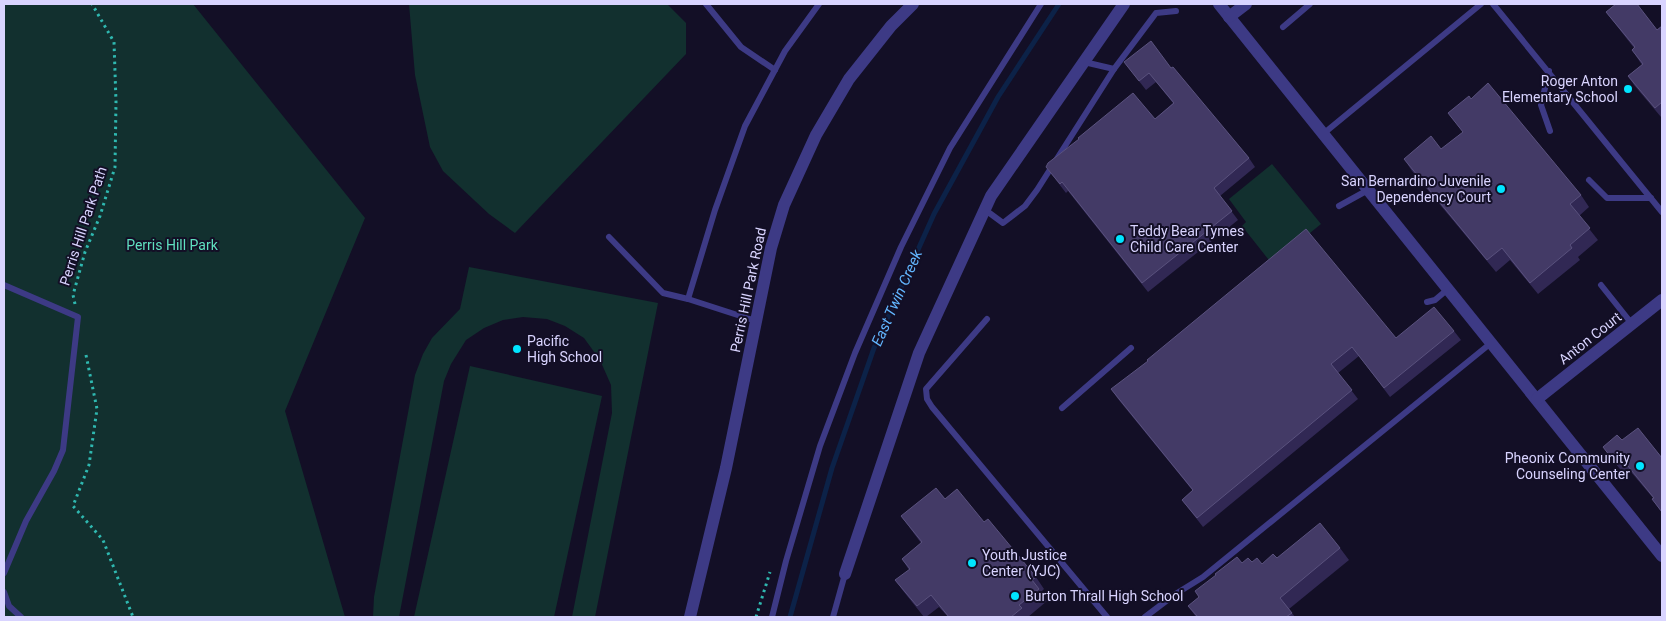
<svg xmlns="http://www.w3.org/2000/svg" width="1666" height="621" viewBox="0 0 1666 621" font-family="Roboto,sans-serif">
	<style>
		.green { fill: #12302f }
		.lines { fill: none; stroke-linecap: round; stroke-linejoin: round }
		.stream { stroke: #0c2248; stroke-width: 5 }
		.path { stroke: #2fb8b0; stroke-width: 3; stroke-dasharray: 2.5 4; stroke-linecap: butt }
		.service { stroke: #3d3a85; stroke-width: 6 }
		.minor { stroke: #3d3a85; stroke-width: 12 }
		.tertiary { stroke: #3d3a85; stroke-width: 12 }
		.wall { fill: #312854 }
		.building { fill: #433a66; stroke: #5a527e }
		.poi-dot { fill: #00e5ff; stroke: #130f26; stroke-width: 2 }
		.labels { text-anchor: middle; stroke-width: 4; stroke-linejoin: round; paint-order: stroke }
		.poi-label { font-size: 14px; fill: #d9d4ff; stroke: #130f26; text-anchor: start }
		.street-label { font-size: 14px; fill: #d9d4ff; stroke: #130f26 }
		.park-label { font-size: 14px; fill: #5fe0c0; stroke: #130f26 }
		.water-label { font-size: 15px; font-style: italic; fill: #62b6ff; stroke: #130f26 }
	</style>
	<rect width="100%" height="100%" fill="#130f26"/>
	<!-- green -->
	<g class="green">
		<polygon points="4,4 193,4 365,218 285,411 345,617 4,617"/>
		<polygon points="409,4 667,4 686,23 686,54 515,233 489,214 443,171 430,147 415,75"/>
		<polygon points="1272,164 1321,224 1272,264 1242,226 1246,222 1229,199"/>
		<polygon points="469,267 658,303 595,617 572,617 612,413 611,385 600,360 584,338 565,326 547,319 523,317 503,320 484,328 466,340 451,364 444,381 399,617 373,617 374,597 415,375 423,354 432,338 460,309"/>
		<polygon points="470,366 602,396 554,617 414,617"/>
	</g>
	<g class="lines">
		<!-- stream -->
		<polyline class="stream" points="790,617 832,468 874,348 934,214 998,97 1059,4"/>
		<!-- path -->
		<g class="path">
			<polyline points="75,304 73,295 85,252 100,216 115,167 116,102 114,42 92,4"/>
			<polyline points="86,355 97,409 89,465 73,506 103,540 133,617"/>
			<polyline points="756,617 770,572"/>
		</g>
		<!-- service -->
		<g class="service">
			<polyline points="706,4 741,47 775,70"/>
			<polyline points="1493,4 1662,212"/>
			<polyline points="1283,27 1310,4"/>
			<polyline points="1084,62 1114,69"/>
			<polyline points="1549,71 1541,105 1550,131"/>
			<polyline points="1323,134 1481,4"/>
			<polyline points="1589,180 1607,198 1651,198"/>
			<polyline points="1339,206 1368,190"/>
			<polyline points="984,209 1003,223 1025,206 1037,190 1114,69 1156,13 1176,11"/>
			<polyline points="609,237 663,293 688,299 756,321"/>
			<polyline points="4,285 78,317 63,450 54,471 26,521 4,573"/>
			<polyline points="1601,285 1632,324"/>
			<polyline points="688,299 715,210 745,126 785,51 819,4"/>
			<polyline points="1427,302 1435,300 1448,289"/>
			<polyline points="987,319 926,389 927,399 932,407 1107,617"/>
			<polyline points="1062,408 1131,348"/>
			<polyline points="4,592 9,606 21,617"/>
			<polyline points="772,617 786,561 820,446 855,353 901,247 950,148 1041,4"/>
			<polyline points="833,617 845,574"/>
			<polyline points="1145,617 1174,595 1203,577 1491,343"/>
		</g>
		<!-- minor -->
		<g class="minor">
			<polyline points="1219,4 1662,556"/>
			<polyline points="1229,17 1246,4"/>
			<polyline points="1537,399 1662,300"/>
			<polyline points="845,574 919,353 991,196 1124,4"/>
		</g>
		<!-- tertiary -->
		<polyline class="tertiary" points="690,617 726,468 771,248 784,205 816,135 849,79 891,26 913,4"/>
	</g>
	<!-- wall -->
	<g class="wall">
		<polygon points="1606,12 1657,30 1662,26 1662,116 1661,117 1634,85 1628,76 1642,65 1632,50 1634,48"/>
		<polygon points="1124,62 1171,68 1249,158 1255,167 1220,196 1238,220 1148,292 1068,191 1066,193 1046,167 1079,139 1155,119 1173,103 1156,82 1146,90"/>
		<polygon points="1471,99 1581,195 1589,207 1579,216 1598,240 1578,257 1580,260 1538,294 1510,260 1496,272 1412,171 1404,159 1441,149 1463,132 1448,113"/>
		<polygon points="1454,331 1461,340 1390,397 1359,356 1338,373 1358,399 1203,527 1182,500 1193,491 1118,399 1111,389 1396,338"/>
		<polygon points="1622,440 1662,458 1662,513 1652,499 1653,498 1631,472 1626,477 1603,447"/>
		<polygon points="945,499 984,522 1036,577 1044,589 1041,592 1047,601 1028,617 1029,617 948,617 939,607 926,617 924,617 904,592 895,580 909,570 902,559 921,543 901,516"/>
		<polygon points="1340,548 1349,560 1289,609 1295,617 1196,617 1188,606 1199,597 1195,591 1242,563 1252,562 1262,564 1277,558"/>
	</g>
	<!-- building -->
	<g class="building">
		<polygon points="1616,4 1637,4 1657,30 1662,26 1662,102 1655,108 1628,76 1643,64 1632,50 1635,47 1606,12"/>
		<polygon points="1151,41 1171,68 1173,67 1249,158 1214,188 1232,211 1142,283 1062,182 1060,184 1046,167 1048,163 1079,139 1078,138 1133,93 1155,119 1174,103 1149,73 1139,81 1124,62"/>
		<polygon points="1488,83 1581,195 1570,204 1590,228 1570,245 1572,248 1530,283 1502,248 1487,260 1404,159 1431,136 1441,149 1463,132 1448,113 1469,96 1471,99"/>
		<polygon points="1306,229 1396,338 1434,307 1454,331 1384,388 1352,347 1331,364 1352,390 1197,518 1182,500 1193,490 1111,389 1148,361 1147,360"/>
		<polygon points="1638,428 1662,458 1662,512 1652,499 1654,498 1623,460 1617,465 1603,447 1617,435 1622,440"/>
		<polygon points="936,488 945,499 957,489 984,522 988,519 1036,577 1032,580 1039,589 1019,605 1022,608 1011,617 949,617 931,595 917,606 895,580 910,569 902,559 922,542 901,516"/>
		<polygon points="1320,523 1340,548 1280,598 1292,613 1286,617 1198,617 1188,606 1199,597 1195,591 1216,575 1215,574 1237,557 1242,563 1248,558 1252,562 1257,558 1262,564 1273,554 1277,558"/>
	</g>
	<!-- markers -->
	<g class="poi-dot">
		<circle cx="1628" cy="89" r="5"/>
		<circle cx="1501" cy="189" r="5"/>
		<circle cx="1120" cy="239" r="5"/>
		<circle cx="517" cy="349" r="5"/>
		<circle cx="1640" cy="466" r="5"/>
		<circle cx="972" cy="563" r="5"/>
		<circle cx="1015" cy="596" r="5"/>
	</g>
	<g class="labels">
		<!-- poi labels -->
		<g class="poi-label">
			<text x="1618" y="86" text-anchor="end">Roger Anton<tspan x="1618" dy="16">Elementary School</tspan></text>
			<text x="1491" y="186" text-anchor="end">San Bernardino Juvenile<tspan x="1491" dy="16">Dependency Court</tspan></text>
			<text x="1130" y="236">Teddy Bear Tymes<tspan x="1130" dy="16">Child Care Center</tspan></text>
			<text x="527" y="346">Pacific<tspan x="527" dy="16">High School</tspan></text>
			<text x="1630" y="463" text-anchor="end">Pheonix Community<tspan x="1630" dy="16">Counseling Center</tspan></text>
			<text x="982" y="560">Youth Justice<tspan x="982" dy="16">Center (YJC)</tspan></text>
			<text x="1025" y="601">Burton Thrall High School</text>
		</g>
		<!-- street labels -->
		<g class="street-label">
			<text transform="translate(83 226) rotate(-72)" y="5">Perris Hill Park Path</text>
			<text transform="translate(748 290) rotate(-78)" y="5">Perris Hill Park Road</text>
			<text transform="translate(1590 338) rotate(-38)" y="5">Anton Court</text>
		</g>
		<!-- park labels -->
		<g class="park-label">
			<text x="172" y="250">Perris Hill Park</text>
		</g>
		<!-- water labels -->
		<g class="water-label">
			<text transform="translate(897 298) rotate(-66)" y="5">East Twin Creek</text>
		</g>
	</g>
	<!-- border -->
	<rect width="1666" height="621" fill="none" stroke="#d9d4ff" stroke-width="10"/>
</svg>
